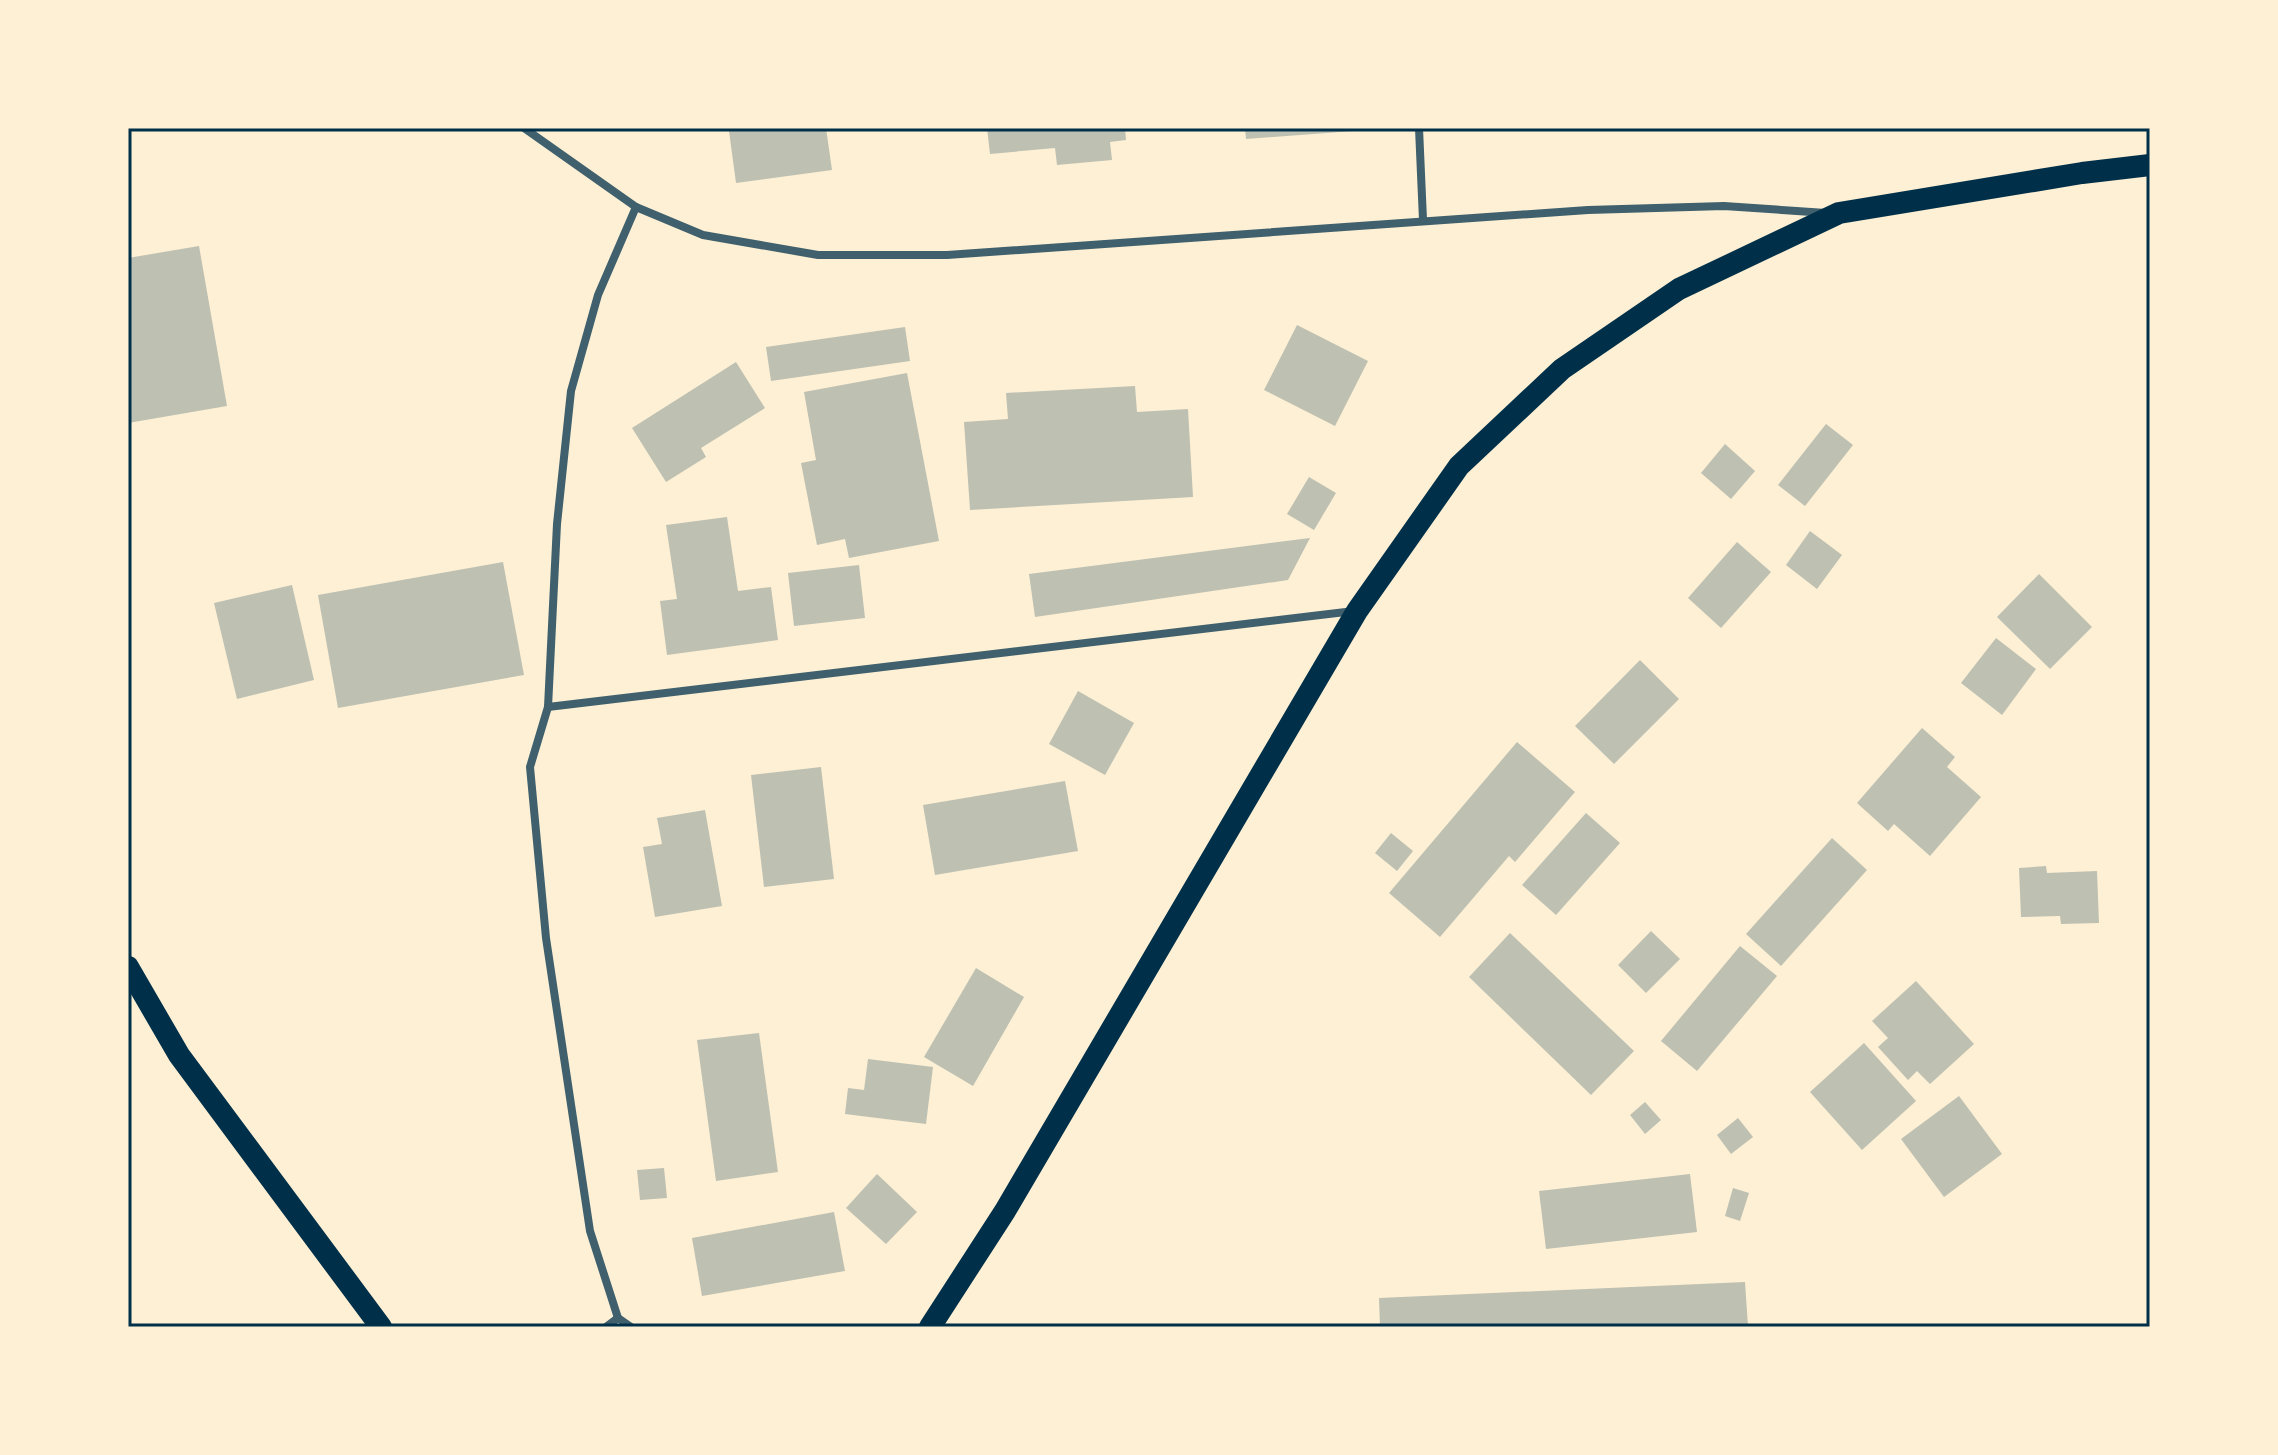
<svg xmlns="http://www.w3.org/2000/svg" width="2278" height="1455" viewBox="0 0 2278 1455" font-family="'Fira Sans Condensed',sans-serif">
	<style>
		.building { fill: #bec0b2 }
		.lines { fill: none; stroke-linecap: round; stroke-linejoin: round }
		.minor { stroke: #3f606c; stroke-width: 8 }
		.trunk { stroke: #003049; stroke-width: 22 }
		.neatline { fill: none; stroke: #003049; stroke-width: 3 }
	</style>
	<rect width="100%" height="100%" fill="#fdf0d5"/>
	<!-- building -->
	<g class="building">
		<polygon points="753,128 826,128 832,170 736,183 729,131"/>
		<polygon points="987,128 1125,128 1126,140 1110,142 1112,160 1057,165 1055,148 990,154"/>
		<polygon points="1245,128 1367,128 1367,130 1246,139"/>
		<polygon points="199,246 227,406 128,423 128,258"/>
		<polygon points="1297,325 1368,361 1335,426 1264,390"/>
		<polygon points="905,327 910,361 771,381 766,347"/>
		<polygon points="736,362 765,408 701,448 706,457 666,482 632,428"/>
		<polygon points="907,373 939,541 849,558 845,539 817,545 801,463 816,460 804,392"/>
		<polygon points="1135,386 1137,412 1188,409 1193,497 970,510 964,422 1008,419 1006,393"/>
		<polygon points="1826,424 1853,445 1805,506 1778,485"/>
		<polygon points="1725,444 1755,471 1731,499 1701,473"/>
		<polygon points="1309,477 1336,493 1314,530 1287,514"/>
		<polygon points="727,517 738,591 771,587 778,640 667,655 660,601 677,599 666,525"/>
		<polygon points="1810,531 1842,555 1817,589 1786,565"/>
		<polygon points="1310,538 1288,580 1035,617 1029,574"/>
		<polygon points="1737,542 1771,572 1721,628 1688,598"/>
		<polygon points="503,562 524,675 338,708 318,595"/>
		<polygon points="859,565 865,618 794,626 788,573"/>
		<polygon points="2039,574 2092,627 2050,669 1997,617"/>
		<polygon points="292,585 314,680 237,699 214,603"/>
		<polygon points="1996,638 2036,669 2002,715 1961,683"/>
		<polygon points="1640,660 1679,699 1614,764 1575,726"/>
		<polygon points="1078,691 1134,723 1105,775 1049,744"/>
		<polygon points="1922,728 1955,757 1947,767 1981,797 1930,856 1894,824 1888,831 1857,803"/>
		<polygon points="1517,742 1575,792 1515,862 1509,856 1440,937 1389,893"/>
		<polygon points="821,767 834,879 764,887 751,775"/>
		<polygon points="1065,781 1078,851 935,875 923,805"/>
		<polygon points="705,810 722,906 655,917 643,847 662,844 657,818"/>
		<polygon points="1586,813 1620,843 1556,915 1522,885"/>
		<polygon points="1391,833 1413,851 1397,871 1375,853"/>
		<polygon points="1832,838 1867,870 1781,966 1746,934"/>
		<polygon points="2046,866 2047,873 2097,871 2099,923 2061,924 2060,916 2021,917 2019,868"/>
		<polygon points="1651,931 1680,959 1646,993 1618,965"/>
		<polygon points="1510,933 1634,1051 1591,1095 1469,977"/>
		<polygon points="1740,946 1777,976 1697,1071 1661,1041"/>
		<polygon points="976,968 1024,997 973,1086 924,1057"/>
		<polygon points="1916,981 1974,1044 1930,1084 1917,1071 1908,1080 1878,1047 1888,1038 1872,1021"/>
		<polygon points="759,1033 778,1172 716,1181 697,1040"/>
		<polygon points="1864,1043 1916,1101 1862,1150 1810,1092"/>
		<polygon points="868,1059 933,1067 926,1124 845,1114 848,1088 864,1090"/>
		<polygon points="1959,1096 2002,1154 1944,1197 1901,1139"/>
		<polygon points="1645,1102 1661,1120 1645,1134 1630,1115"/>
		<polygon points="1738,1118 1753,1137 1731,1154 1717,1135"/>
		<polygon points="664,1168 667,1198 640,1200 637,1170"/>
		<polygon points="877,1174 917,1212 886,1244 846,1208"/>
		<polygon points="1690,1174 1697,1232 1546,1249 1539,1191"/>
		<polygon points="1733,1188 1749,1193 1740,1221 1725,1216"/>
		<polygon points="834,1212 845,1271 702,1296 692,1238"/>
		<polygon points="1745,1282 1748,1327 1380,1327 1379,1298"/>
	</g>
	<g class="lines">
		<!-- minor -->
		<g class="minor">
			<polyline points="524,128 636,207 703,235 818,255 947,255 1588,210 1724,206 1826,213"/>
			<polyline points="1419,128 1423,220"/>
			<polyline points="548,707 1354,611"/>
			<polyline points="606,1327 618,1318"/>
			<polyline points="631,1327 618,1318 590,1231 546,938 530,767 548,707 557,524 571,391 598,295 636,207"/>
		</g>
		<!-- trunk -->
		<g class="trunk">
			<polyline points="128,967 179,1055 381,1327"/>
			<polyline points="930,1327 1005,1211 1357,611 1459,466 1562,369 1679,289 1839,213 2082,173 2150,165"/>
		</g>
	</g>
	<!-- border -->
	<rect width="2278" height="1455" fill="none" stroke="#fdf0d5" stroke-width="260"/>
	<rect x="130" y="130" width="2018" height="1195" class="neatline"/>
</svg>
